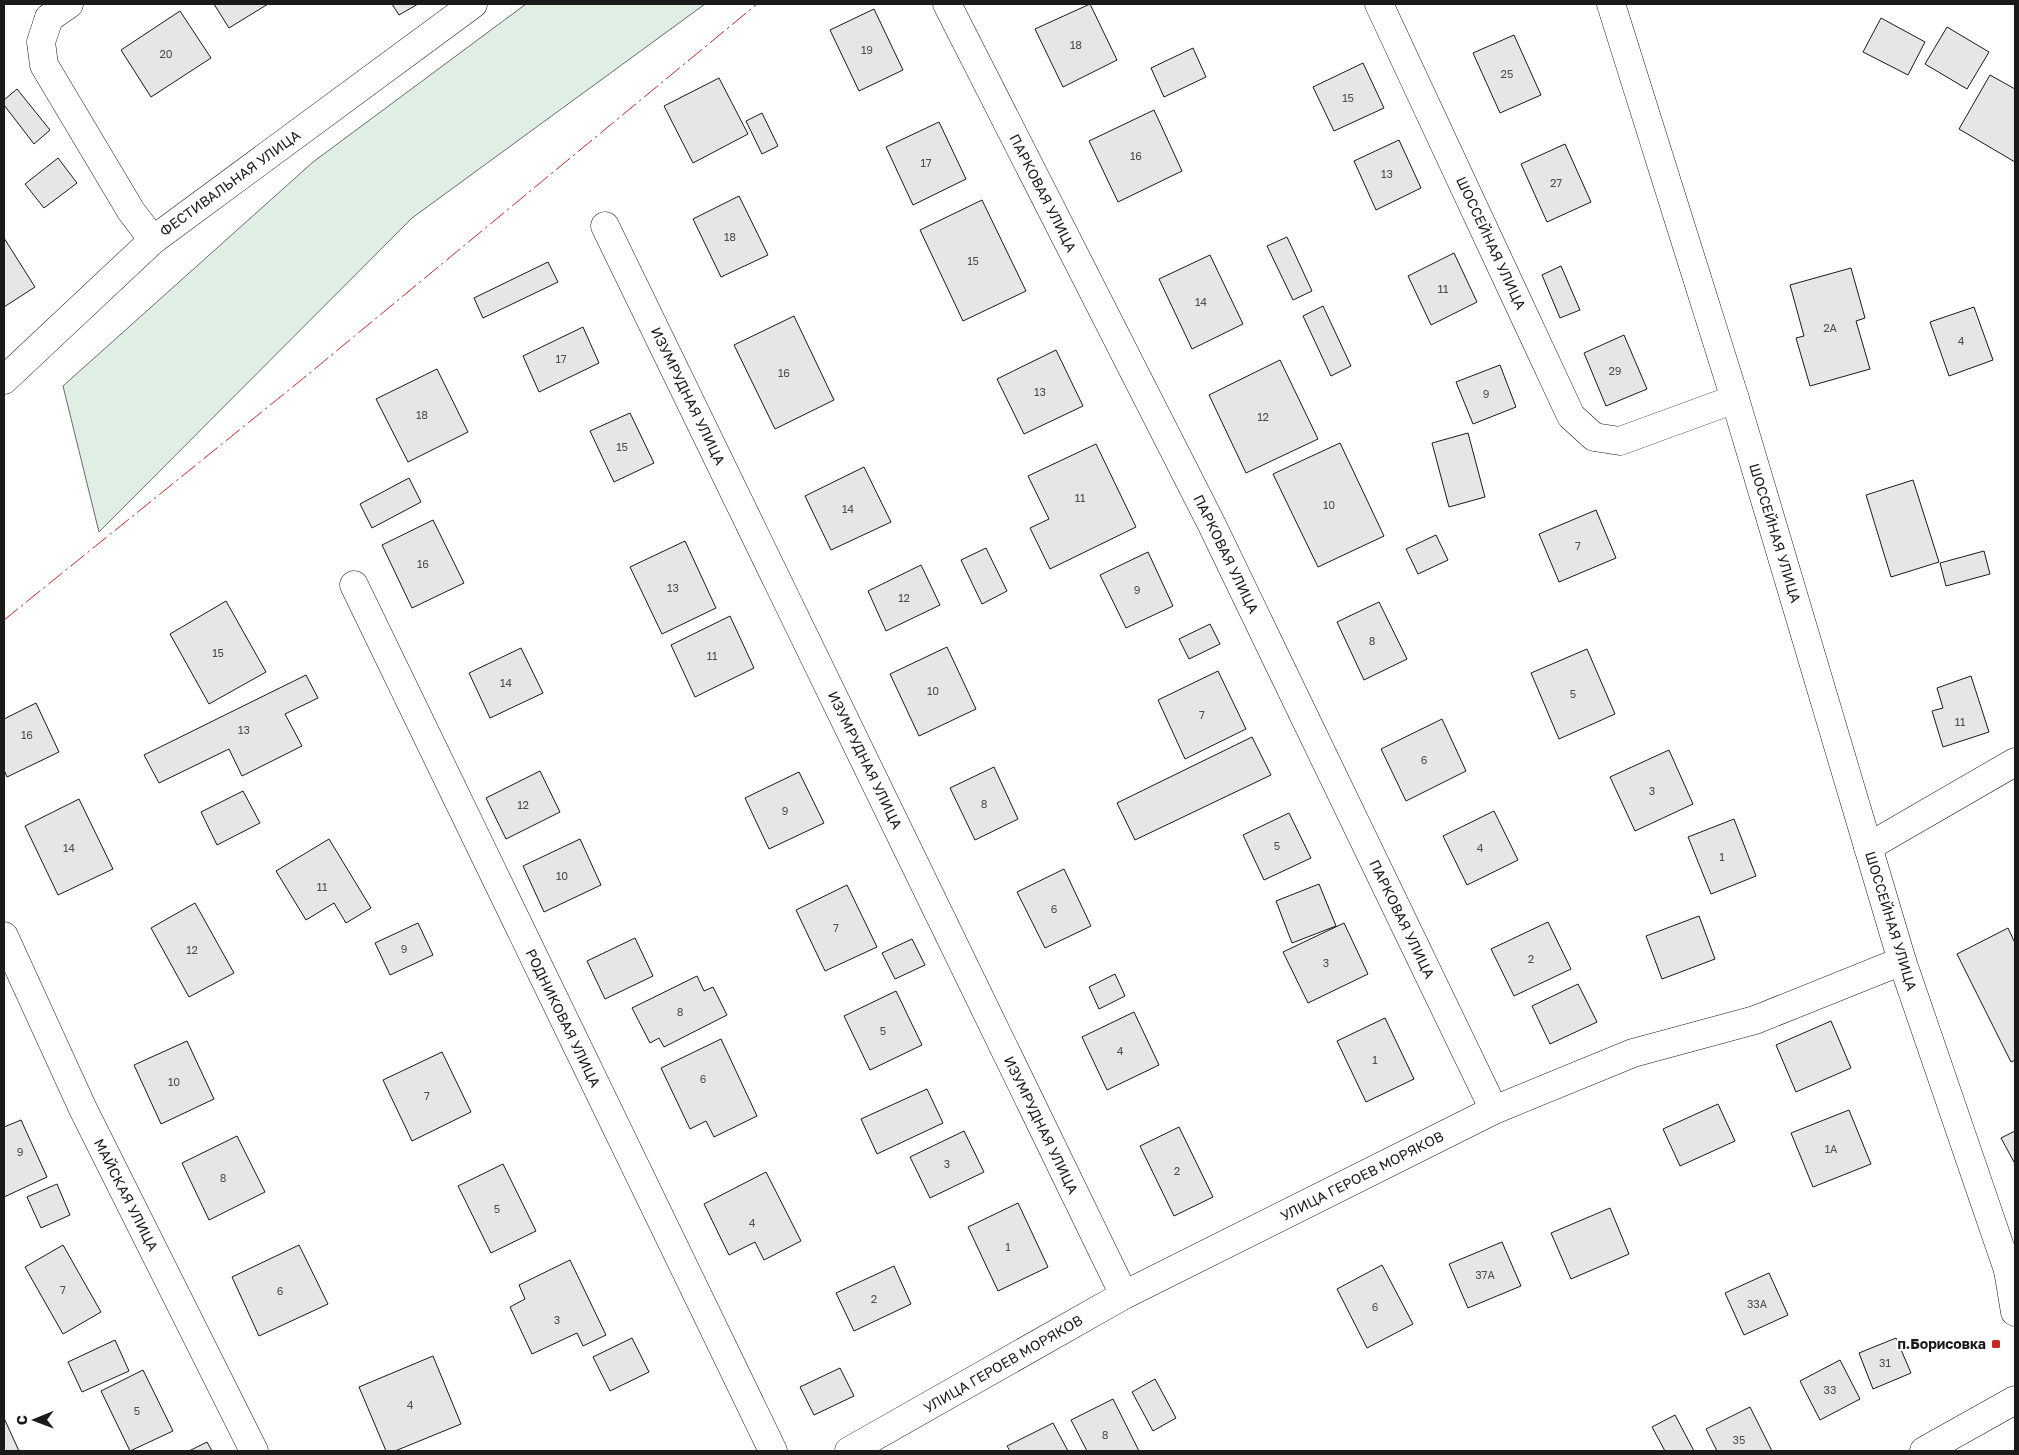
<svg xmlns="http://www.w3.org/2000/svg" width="2019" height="1455" viewBox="0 0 2019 1455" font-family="'Golos Text',sans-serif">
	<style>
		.green { fill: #e0efe3; stroke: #6a6a6a }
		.building { fill: #e6e6e6; stroke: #1a1a1a }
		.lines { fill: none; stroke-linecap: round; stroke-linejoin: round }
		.minor-casing { stroke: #1a1a1a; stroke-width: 29 }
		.major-casing { stroke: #1a1a1a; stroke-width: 29 }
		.minor { stroke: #fff; stroke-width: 28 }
		.major { stroke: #fff; stroke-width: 28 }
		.power { stroke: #c62828; stroke-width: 1; stroke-dasharray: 18 4 2.5 4; stroke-linecap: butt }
		.poi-dot { fill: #c62828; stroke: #fff; stroke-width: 2 }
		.labels { text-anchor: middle; stroke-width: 4; stroke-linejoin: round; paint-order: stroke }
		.number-label { font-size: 11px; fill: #4d4d4d }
		.street-label { font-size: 14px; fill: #1a1a1a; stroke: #fff }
		.poi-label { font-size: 14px; font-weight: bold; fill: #1a1a1a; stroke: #fff; text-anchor: end }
	</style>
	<rect width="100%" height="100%" fill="#fff"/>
	<!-- green -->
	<polygon class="green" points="526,4 705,4 412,218 99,532 63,386 313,162"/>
	<!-- building -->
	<g class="building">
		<polygon points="214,4 268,4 229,28"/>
		<polygon points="392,4 418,4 399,15"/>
		<polygon points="1090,4 1117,60 1063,87 1035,29"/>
		<polygon points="874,9 903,70 859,91 830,30"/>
		<polygon points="180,11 211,58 151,97 121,50"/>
		<polygon points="1881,18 1925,42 1908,75 1863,52"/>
		<polygon points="1947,27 1989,52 1967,89 1925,64"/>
		<polygon points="1514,35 1541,95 1500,113 1473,53"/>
		<polygon points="1193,48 1206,77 1164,97 1151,68"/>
		<polygon points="1363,63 1384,108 1334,131 1313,87"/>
		<polygon points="1990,75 2015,89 2015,162 1959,129"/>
		<polygon points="719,78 748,134 693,163 664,106"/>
		<polygon points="17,89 50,130 34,144 4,105 4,100"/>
		<polygon points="1154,110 1182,171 1118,202 1089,141"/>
		<polygon points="762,113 778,146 762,154 746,121"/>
		<polygon points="939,122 966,179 913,205 886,147"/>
		<polygon points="1399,140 1421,188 1376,210 1354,161"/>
		<polygon points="1565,144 1591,202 1547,222 1521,164"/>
		<polygon points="58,158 77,183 44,208 25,184"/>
		<polygon points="739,196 768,255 721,277 693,219"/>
		<polygon points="982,200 1026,291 963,321 920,230"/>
		<polygon points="1287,237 1312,291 1293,300 1267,246"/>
		<polygon points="4,238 35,287 4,307"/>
		<polygon points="1454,253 1477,302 1431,325 1408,276"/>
		<polygon points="1210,255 1243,324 1192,349 1159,279"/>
		<polygon points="548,262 558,282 483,318 474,298"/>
		<polygon points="1561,266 1580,310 1560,318 1542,275"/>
		<polygon points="1851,268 1865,318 1856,321 1870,369 1810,386 1796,338 1804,336 1790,285"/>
		<polygon points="1323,306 1351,366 1331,376 1303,316"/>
		<polygon points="1974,307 1993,360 1949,376 1930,322"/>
		<polygon points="794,316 834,400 775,429 734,345"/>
		<polygon points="583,327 599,363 539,392 523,356"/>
		<polygon points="1624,335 1647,389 1606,406 1584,353"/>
		<polygon points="1056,350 1083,406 1024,434 997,379"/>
		<polygon points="1280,360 1318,439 1246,473 1209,395"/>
		<polygon points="1500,365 1516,407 1473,424 1456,382"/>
		<polygon points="437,369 468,432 408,462 376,399"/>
		<polygon points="630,413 654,463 614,482 590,431"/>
		<polygon points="1468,433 1485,497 1449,507 1432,443"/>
		<polygon points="1340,443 1384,536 1318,567 1273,474"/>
		<polygon points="1096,444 1136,527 1050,569 1030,528 1049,519 1028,476"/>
		<polygon points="864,467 891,522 831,550 805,496"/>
		<polygon points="409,478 421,502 372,528 360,504"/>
		<polygon points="1913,480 1939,562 1891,577 1866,495"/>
		<polygon points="1596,510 1616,558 1559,582 1539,534"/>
		<polygon points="433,520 464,583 412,608 382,545"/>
		<polygon points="1436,535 1448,560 1418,574 1406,549"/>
		<polygon points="685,541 716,608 662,634 630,567"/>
		<polygon points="986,548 1007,591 982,604 961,560"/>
		<polygon points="1984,551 1990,574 1946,586 1940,563"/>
		<polygon points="1148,552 1173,606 1126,628 1100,575"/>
		<polygon points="921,565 940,605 886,631 868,591"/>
		<polygon points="226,601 266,672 209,704 170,634"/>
		<polygon points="1379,602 1407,659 1364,680 1337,622"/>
		<polygon points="730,616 754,668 695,697 671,645"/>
		<polygon points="1210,624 1220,644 1189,659 1179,639"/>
		<polygon points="947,647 976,709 919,736 890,674"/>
		<polygon points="521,648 543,693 490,718 469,673"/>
		<polygon points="1587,649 1615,714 1559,739 1531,673"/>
		<polygon points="1218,671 1246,729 1185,759 1158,700"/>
		<polygon points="306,675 318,698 285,714 302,746 242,776 229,749 159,783 144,755"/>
		<polygon points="1971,676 1989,732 1943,747 1932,711 1943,708 1937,688"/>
		<polygon points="36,703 59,752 7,777 4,770 4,719"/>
		<polygon points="1442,719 1466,771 1406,801 1381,749"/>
		<polygon points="1252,737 1271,775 1135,840 1117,803"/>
		<polygon points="1669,750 1693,804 1635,831 1610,777"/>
		<polygon points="994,767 1018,819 975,840 950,788"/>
		<polygon points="540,771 560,812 506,839 486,798"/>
		<polygon points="799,772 824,823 769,849 745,798"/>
		<polygon points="243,791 260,823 217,845 201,812"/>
		<polygon points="79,799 113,869 58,895 25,826"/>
		<polygon points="1494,811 1518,860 1467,885 1443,836"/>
		<polygon points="1289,813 1311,858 1264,880 1243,835"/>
		<polygon points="1734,819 1756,876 1711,894 1688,837"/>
		<polygon points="329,839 371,908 346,923 334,903 306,920 276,871"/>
		<polygon points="580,839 601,885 544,912 523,866"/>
		<polygon points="1064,869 1091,926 1045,948 1017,892"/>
		<polygon points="1319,884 1336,926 1292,943 1276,901"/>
		<polygon points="847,885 877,947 825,971 796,910"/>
		<polygon points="195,903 234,973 189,997 151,928"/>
		<polygon points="1699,916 1715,959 1662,979 1646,936"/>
		<polygon points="1548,922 1571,969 1514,996 1491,949"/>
		<polygon points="418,923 433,955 390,975 375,943"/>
		<polygon points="1344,923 1368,974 1308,1003 1283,952"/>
		<polygon points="2008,928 2015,943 2015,1060 2011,1062 1957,954"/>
		<polygon points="635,938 653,976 605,999 587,961"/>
		<polygon points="912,939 925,965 895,979 882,953"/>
		<polygon points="1115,974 1125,996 1099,1009 1089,987"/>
		<polygon points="697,976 704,991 713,987 727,1015 664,1047 659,1038 650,1043 632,1008"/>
		<polygon points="1578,984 1597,1022 1550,1044 1532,1006"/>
		<polygon points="896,991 922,1045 870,1070 844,1016"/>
		<polygon points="1134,1012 1159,1065 1107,1090 1082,1037"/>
		<polygon points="1385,1018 1414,1079 1366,1102 1337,1041"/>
		<polygon points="1831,1021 1851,1068 1796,1092 1776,1045"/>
		<polygon points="721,1039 757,1116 714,1137 706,1121 690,1129 661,1068"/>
		<polygon points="187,1041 214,1099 161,1124 134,1065"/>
		<polygon points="442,1052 471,1112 412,1141 383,1080"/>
		<polygon points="927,1089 943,1123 877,1154 861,1119"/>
		<polygon points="1718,1104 1735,1141 1680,1166 1663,1129"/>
		<polygon points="1849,1110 1871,1164 1813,1187 1791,1133"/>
		<polygon points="21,1120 47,1177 4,1197 4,1127"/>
		<polygon points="1179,1127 1213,1197 1174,1216 1140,1146"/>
		<polygon points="964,1131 984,1172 930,1198 910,1157"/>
		<polygon points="2015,1131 2015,1162 2014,1162 2001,1138"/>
		<polygon points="237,1136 265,1192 209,1220 182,1163"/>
		<polygon points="503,1164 536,1231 491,1253 458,1186"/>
		<polygon points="766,1172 801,1241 764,1260 755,1242 729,1255 704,1204"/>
		<polygon points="57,1184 70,1215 41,1228 27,1197"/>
		<polygon points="1018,1203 1048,1267 998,1291 968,1227"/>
		<polygon points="1610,1208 1629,1254 1571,1279 1551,1233"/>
		<polygon points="1502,1242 1521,1286 1468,1308 1449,1264"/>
		<polygon points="63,1245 101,1312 63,1334 25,1267"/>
		<polygon points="299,1245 328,1304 259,1336 232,1277"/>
		<polygon points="570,1260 606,1335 583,1346 577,1333 532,1354 510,1307 525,1299 519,1285"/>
		<polygon points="1382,1265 1413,1324 1367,1348 1337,1289"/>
		<polygon points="894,1266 911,1304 854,1331 836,1293"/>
		<polygon points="1769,1273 1788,1315 1744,1335 1725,1293"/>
		<polygon points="632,1338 649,1372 610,1391 593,1357"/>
		<polygon points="1896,1338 1911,1373 1873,1389 1859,1353"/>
		<polygon points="115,1340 129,1371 82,1392 68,1362"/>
		<polygon points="433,1356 461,1424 395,1451 386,1451 359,1387"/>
		<polygon points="1840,1360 1860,1399 1820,1420 1800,1381"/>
		<polygon points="840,1368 854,1396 814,1415 800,1387"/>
		<polygon points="143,1370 173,1431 130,1451 101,1391"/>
		<polygon points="1155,1379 1176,1418 1153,1431 1132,1392"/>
		<polygon points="1113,1399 1139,1451 1087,1451 1071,1420"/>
		<polygon points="1750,1407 1772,1451 1717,1451 1706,1429"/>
		<polygon points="1675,1415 1694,1451 1665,1451 1652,1427"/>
		<polygon points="4,1418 19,1451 4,1451"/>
		<polygon points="1053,1423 1068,1451 1010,1451 1007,1446"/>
		<polygon points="207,1442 212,1451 189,1451"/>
	</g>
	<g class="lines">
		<!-- minor casing -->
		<g class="minor-casing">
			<g id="minor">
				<polyline points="947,4 1211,523 1494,1110"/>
				<polyline points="1379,4 1571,416 1594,437 1620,441 1735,399"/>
				<polyline points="49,18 41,42 44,65 131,211 153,240"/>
				<polyline points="49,18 69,4"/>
				<polyline points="605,226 1124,1295"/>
				<polyline points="4,380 153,240 473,4"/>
				<polyline points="354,585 773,1451"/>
				<polyline points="1868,847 2015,762"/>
				<polyline points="4,936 83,1109 254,1451"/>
				<polyline points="2008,1270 2015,1312"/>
				<polyline points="849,1451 1124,1295 1494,1110 1633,1053 1755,1020 1902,961"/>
				<polyline points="1924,1451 2015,1400"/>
			</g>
		</g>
		<!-- major casing -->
		<g class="major-casing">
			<polyline id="major" points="1611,4 1735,399 1902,961 2008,1270 2015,1277"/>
		</g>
		<!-- minor -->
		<use href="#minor" class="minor"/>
		<!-- major -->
		<use href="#major" class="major"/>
		<!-- power -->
		<polyline class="power" points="4,620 300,381 757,4"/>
	</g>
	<!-- markers -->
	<rect class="poi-dot" x="1991" y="1339" width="10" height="10" rx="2.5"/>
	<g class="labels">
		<!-- number labels -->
		<g class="number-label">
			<text x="1076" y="49">18</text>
			<text x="867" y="54">19</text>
			<text x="166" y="58">20</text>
			<text x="1507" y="78">25</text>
			<text x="1348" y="102">15</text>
			<text x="1136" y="160">16</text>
			<text x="926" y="167">17</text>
			<text x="1387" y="178">13</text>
			<text x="1556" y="187">27</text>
			<text x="730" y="241">18</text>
			<text x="973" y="265">15</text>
			<text x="1443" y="293">11</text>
			<text x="1201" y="306">14</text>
			<text x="1830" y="332">2А</text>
			<text x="1961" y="345">4</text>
			<text x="561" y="363">17</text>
			<text x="1615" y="375">29</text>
			<text x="784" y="377">16</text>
			<text x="1040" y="396">13</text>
			<text x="1486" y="398">9</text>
			<text x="422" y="419">18</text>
			<text x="1263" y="421">12</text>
			<text x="622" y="451">15</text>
			<text x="1080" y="502">11</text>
			<text x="1329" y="509">10</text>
			<text x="848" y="513">14</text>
			<text x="1578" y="550">7</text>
			<text x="423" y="568">16</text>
			<text x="673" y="592">13</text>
			<text x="1137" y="594">9</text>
			<text x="904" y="602">12</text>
			<text x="1372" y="645">8</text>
			<text x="218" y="657">15</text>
			<text x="712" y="660">11</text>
			<text x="506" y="687">14</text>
			<text x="933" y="695">10</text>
			<text x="1573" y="698">5</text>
			<text x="1202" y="719">7</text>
			<text x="1960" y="726">11</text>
			<text x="244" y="734">13</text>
			<text x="27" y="739">16</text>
			<text x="1424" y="764">6</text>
			<text x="1652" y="795">3</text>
			<text x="984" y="808">8</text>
			<text x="523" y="809">12</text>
			<text x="785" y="815">9</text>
			<text x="1277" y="850">5</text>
			<text x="69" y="852">14</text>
			<text x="1480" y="852">4</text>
			<text x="1722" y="861">1</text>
			<text x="562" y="880">10</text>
			<text x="322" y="891">11</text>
			<text x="1054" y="913">6</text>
			<text x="836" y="932">7</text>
			<text x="404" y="953">9</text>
			<text x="192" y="954">12</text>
			<text x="1531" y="963">2</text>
			<text x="1326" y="967">3</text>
			<text x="680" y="1016">8</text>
			<text x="883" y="1035">5</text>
			<text x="1120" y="1055">4</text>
			<text x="1375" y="1064">1</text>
			<text x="703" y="1083">6</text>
			<text x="174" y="1086">10</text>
			<text x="427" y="1100">7</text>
			<text x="1831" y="1153">1А</text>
			<text x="20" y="1156">9</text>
			<text x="947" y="1168">3</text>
			<text x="1177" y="1175">2</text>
			<text x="223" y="1182">8</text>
			<text x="497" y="1213">5</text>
			<text x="752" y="1227">4</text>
			<text x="1008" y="1251">1</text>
			<text x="1485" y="1279">37А</text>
			<text x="63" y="1294">7</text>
			<text x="280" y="1295">6</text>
			<text x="874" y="1303">2</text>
			<text x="1757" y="1308">33А</text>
			<text x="1375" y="1311">6</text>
			<text x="557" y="1324">3</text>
			<text x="1885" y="1367">31</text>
			<text x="1830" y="1394">33</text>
			<text x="410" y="1409">4</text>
			<text x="137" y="1415">5</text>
			<text x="1105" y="1439">8</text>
			<text x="1739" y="1444">35</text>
		</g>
		<!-- street labels -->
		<g class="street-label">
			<text transform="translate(230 183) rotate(-36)" y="5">ФЕСТИВАЛЬНАЯ УЛИЦА</text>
			<text transform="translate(1043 193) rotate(63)" y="5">ПАРКОВАЯ УЛИЦА</text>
			<text transform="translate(1491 243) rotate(65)" y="5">ШОССЕЙНАЯ УЛИЦА</text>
			<text transform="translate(688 396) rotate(64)" y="5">ИЗУМРУДНАЯ УЛИЦА</text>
			<text transform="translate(1775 533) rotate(73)" y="5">ШОССЕЙНАЯ УЛИЦА</text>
			<text transform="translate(1226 554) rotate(64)" y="5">ПАРКОВАЯ УЛИЦА</text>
			<text transform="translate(865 760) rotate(64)" y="5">ИЗУМРУДНАЯ УЛИЦА</text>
			<text transform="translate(1402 919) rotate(64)" y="5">ПАРКОВАЯ УЛИЦА</text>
			<text transform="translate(1891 921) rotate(73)" y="5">ШОССЕЙНАЯ УЛИЦА</text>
			<text transform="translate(563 1018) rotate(64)" y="5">РОДНИКОВАЯ УЛИЦА</text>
			<text transform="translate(1041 1125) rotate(64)" y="5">ИЗУМРУДНАЯ УЛИЦА</text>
			<text transform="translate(1362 1176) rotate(-27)" y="5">УЛИЦА ГЕРОЕВ МОРЯКОВ</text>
			<text transform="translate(126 1195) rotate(63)" y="5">МАЙСКАЯ УЛИЦА</text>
			<text transform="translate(1003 1364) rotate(-30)" y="5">УЛИЦА ГЕРОЕВ МОРЯКОВ</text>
		</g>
		<!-- poi labels -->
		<g class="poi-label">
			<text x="1986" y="1349">п.Борисовка</text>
		</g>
	</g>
	<!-- border -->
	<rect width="2019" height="1455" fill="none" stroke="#1a1a1a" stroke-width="10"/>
	<!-- north arrow -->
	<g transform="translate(35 1420) rotate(269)" stroke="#ffffff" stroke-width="4" paint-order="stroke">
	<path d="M0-4L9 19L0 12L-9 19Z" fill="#1a1a1a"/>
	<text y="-8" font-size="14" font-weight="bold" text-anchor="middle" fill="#1a1a1a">С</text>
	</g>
</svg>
